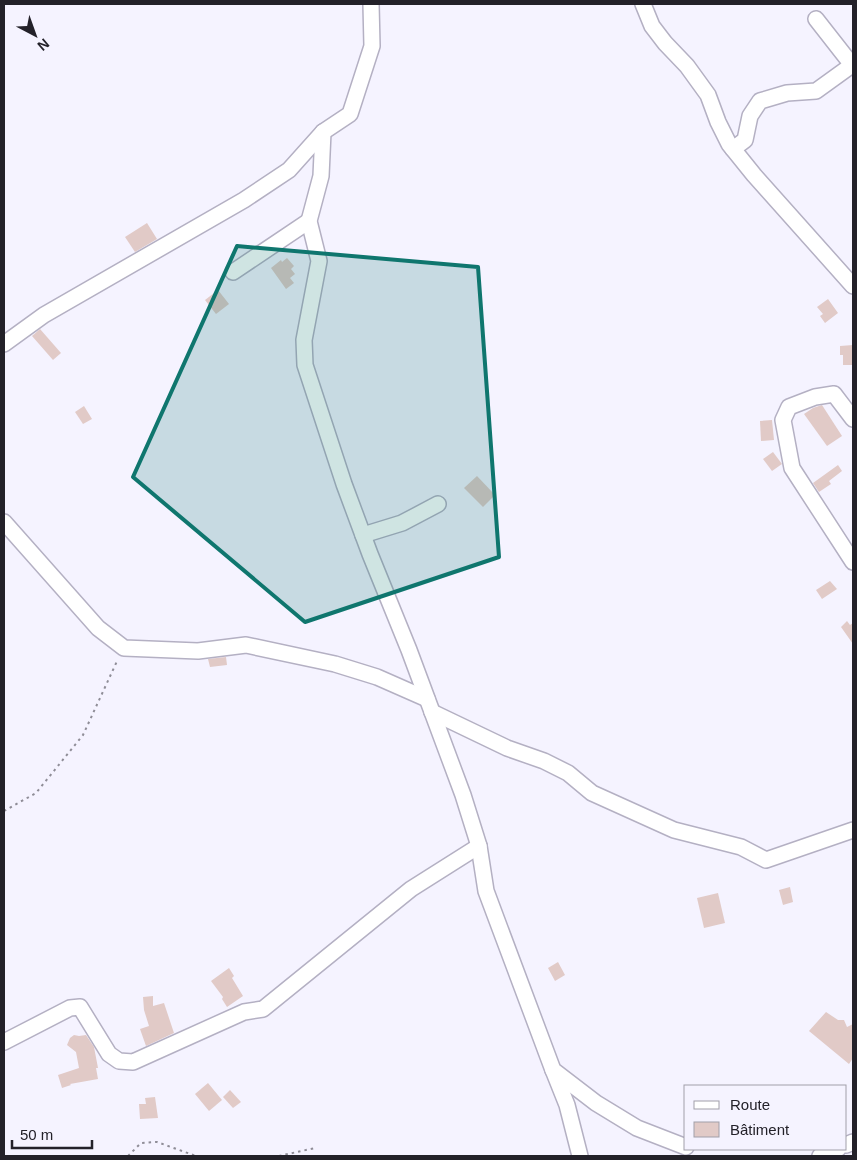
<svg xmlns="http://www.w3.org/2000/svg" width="857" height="1160" viewBox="0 0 857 1160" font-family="Helvetica,sans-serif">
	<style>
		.building { fill: #e1cac7 }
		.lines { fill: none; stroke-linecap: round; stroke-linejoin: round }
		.minor-casing { stroke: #b4b0c3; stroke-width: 18 }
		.path { stroke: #8f8d97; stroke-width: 2; stroke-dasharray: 2.5 4; stroke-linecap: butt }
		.minor { stroke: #fff; stroke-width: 15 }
		.marked { fill: #0f766e; fill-opacity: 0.2; stroke: #0f766e; stroke-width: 4; stroke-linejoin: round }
	</style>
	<rect width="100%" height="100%" fill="#f5f3ff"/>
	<!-- building -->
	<g class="building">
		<polygon points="147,223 157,239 135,252 125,237"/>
		<polygon points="287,258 294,266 291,269 295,274 290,278 294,283 286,289 271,268 281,260 282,262"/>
		<polygon points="218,290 229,304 216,314 205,300"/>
		<polygon points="828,299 838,313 825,323 820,316 823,314 817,307"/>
		<polygon points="40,329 61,353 53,360 32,336"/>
		<polygon points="853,345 853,365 843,365 843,355 840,355 840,346"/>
		<polygon points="822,405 842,436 827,446 804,414 813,408"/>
		<polygon points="84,406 92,419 83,424 75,412"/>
		<polygon points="772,420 774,440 761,441 760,421"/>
		<polygon points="773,452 782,464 772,471 763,459"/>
		<polygon points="838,465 842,471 829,481 831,484 819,492 813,483"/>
		<polygon points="477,476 495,495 483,507 464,488"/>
		<polygon points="830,581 837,589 822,599 816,590"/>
		<polygon points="847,621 850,625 853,623 853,644 841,627"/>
		<polygon points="226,657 227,665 210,667 208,659"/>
		<polygon points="790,887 793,902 783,905 779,890"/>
		<polygon points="718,893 725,923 704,928 697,898"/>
		<polygon points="558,962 565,975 555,981 548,968"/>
		<polygon points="229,968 234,976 232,978 243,996 227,1007 222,999 223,997 211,981"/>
		<polygon points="153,996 153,1006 164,1003 174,1033 146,1046 140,1029 149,1026 144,1010 143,997"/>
		<polygon points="826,1012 838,1020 844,1020 847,1027 853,1024 853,1058 849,1064 809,1031"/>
		<polygon points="74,1035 79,1036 86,1035 94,1047 98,1068 96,1068 98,1079 70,1084 71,1085 62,1088 58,1075 79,1068 76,1052 67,1045 70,1038"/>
		<polygon points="208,1083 222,1100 209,1111 195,1094"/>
		<polygon points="230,1090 241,1102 233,1108 223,1097"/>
		<polygon points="155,1097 158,1118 140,1119 139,1104 146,1104 145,1098"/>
	</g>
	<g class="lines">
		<!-- minor casing -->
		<g class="minor-casing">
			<g id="minor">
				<polyline points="643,4 652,26 665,43 687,66 708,95 718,122 729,144 754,175 853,286"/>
				<polyline points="323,132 321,176 309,221 319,261 304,340 305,365 344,484 370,554 409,650 463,795 479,846 486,891 553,1070 596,1103 637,1128 686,1147"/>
				<polyline points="733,149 745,140 750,116 760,101 787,93 816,91 852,65 816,19"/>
				<polyline points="233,272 309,221"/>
				<polyline points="4,344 44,315 244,200 289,170 323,132 350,114 372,46 371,4"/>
				<polyline points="853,419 834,394 815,397 789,407 783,420 792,468 853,562"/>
				<polyline points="4,522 98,628 124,648 198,651 246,645 335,664 377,677 427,699"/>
				<polyline points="363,535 402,523 438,504"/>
				<polyline points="432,712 507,748 544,761 568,773 592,793 674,830 741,847 766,860 853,830"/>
				<polyline points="4,1042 70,1008 80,1007 109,1054 119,1061 133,1062 244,1012 263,1009 411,889 479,846"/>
				<polyline points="553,1070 567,1105 580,1156"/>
				<polyline points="846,1145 853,1142"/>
				<polyline points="820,1156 838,1149"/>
			</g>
		</g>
		<!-- path -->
		<g class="path">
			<polyline points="4,811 36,793 83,735 118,659"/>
			<polyline points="128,1156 141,1143 157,1142 196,1156"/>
			<polyline points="279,1156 315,1148"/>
		</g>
		<!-- minor -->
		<use href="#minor" class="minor"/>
	</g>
	<!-- marked area -->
	<path class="marked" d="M237,246L478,267L499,557L305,622L133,477Z"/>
	<!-- border -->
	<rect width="857" height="1160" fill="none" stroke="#232129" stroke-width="10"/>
	<!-- legend -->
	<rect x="684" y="1085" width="162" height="65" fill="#f5f3ff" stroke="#a19fa9"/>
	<rect x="694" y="1101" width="25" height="8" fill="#ffffff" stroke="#a19fa9"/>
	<text x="730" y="1110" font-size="15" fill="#232129">Route</text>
	<rect x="694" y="1122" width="25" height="15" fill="#e1cac7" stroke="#a19fa9"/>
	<text x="730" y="1135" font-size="15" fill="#232129">Bâtiment</text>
	<!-- north arrow -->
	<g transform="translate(35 35) rotate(139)" stroke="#f5f3ff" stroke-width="4" paint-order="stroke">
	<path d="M0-4L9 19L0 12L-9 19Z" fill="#232129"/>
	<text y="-8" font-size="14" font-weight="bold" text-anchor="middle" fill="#232129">N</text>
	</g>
	<!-- scale -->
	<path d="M12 1140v8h80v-8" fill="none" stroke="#232129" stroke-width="2.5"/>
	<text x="20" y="1140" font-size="15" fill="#232129" stroke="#f5f3ff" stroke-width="4" paint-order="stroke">50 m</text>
</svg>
